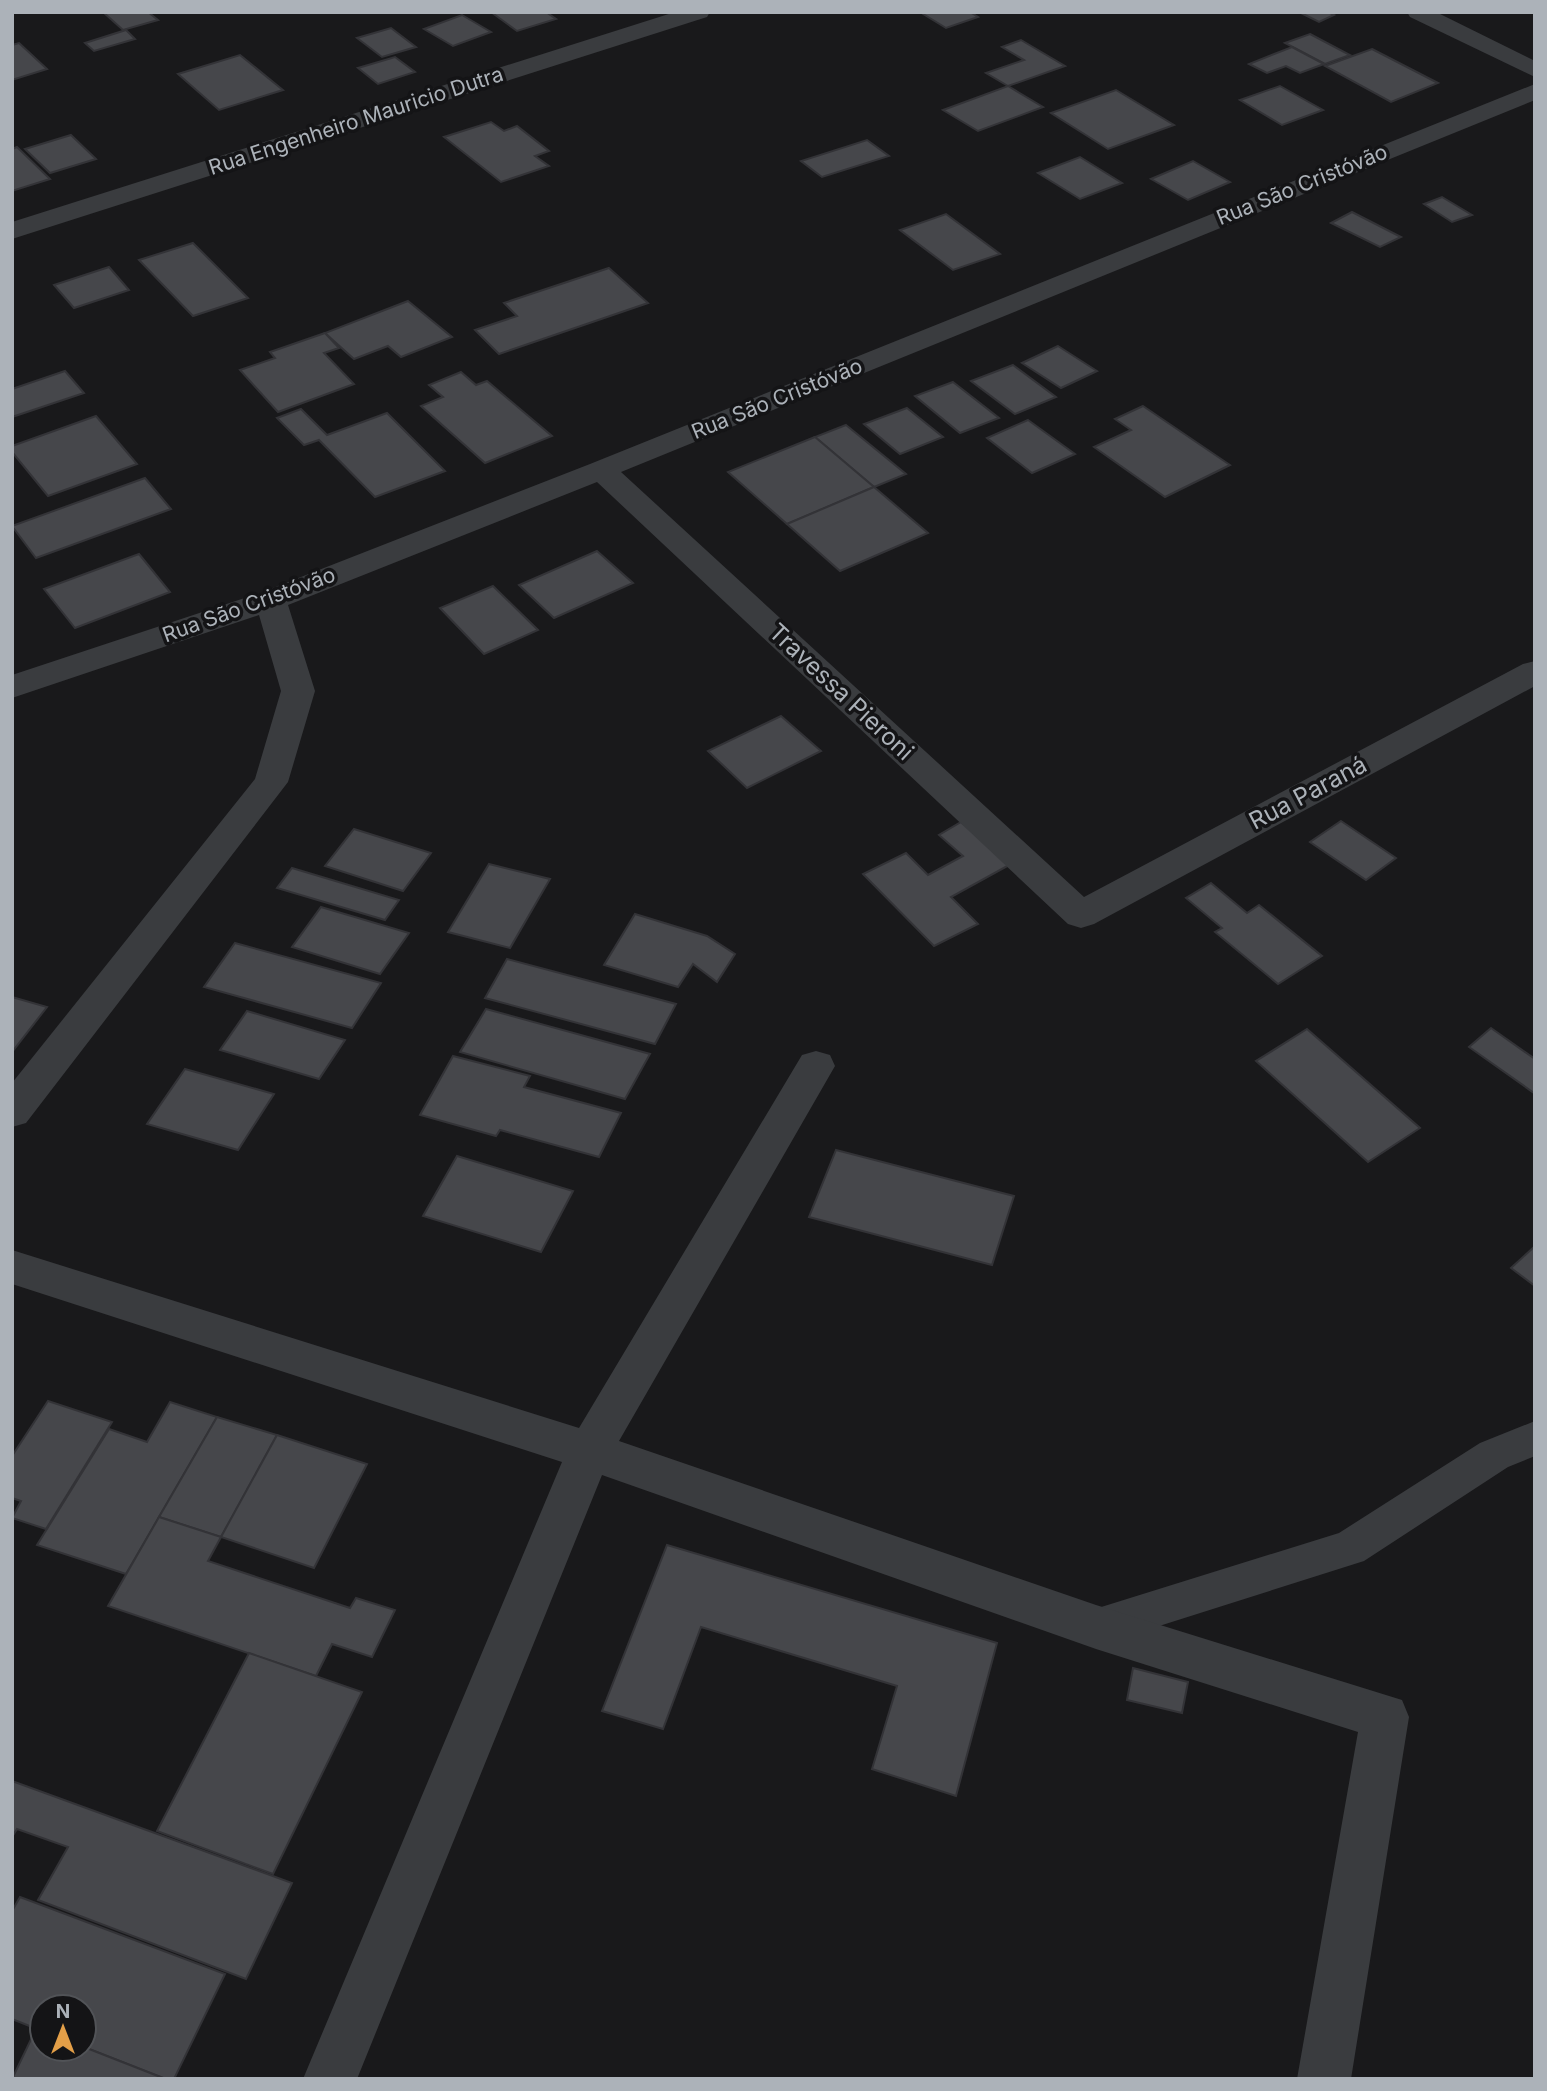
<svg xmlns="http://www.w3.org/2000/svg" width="1547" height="2091" viewBox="0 0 1547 2091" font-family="Inter,sans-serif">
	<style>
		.building { fill: #46474b; stroke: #333337; stroke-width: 2 }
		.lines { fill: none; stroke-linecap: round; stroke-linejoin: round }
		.service { fill: #3a3c3f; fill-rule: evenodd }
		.minor { fill: #3a3c3f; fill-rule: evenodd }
		.labels { text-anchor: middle; stroke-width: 7; stroke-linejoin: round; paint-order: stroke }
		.far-street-label { font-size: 21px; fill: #acb2b9; stroke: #141416 }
		.street-label { font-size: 24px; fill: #acb2b9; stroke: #141416 }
	</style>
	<rect width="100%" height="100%" fill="#19191b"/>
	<!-- building -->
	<g class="building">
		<polygon points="103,12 148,12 158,20 123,30"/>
		<polygon points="491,12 546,12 556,19 517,31"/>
		<polygon points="920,12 970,12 978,17 946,28"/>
		<polygon points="1299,12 1328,12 1334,15 1319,22"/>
		<polygon points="462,15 491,32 453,46 424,29"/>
		<polygon points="391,28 416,47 382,57 357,38"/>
		<polygon points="126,30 135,39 94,51 85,43"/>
		<polygon points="1310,34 1350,55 1325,64 1285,43"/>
		<polygon points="1021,40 1065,66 1008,86 986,73 1024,60 1002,47"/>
		<polygon points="19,43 47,69 12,80 12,45"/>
		<polygon points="1292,47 1324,64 1300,73 1286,66 1267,73 1249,64"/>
		<polygon points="1372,49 1438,83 1391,102 1325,66"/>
		<polygon points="240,55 283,90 219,110 178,74"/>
		<polygon points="395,57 415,72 378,84 358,68"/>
		<polygon points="1008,86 1043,107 978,131 943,110"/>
		<polygon points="1280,86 1323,110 1282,125 1240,100"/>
		<polygon points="1116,90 1174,125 1108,149 1051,113"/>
		<polygon points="491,122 504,131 517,126 549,151 535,156 549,166 501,182 444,137"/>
		<polygon points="71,135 96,159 50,173 25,149"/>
		<polygon points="867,140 889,156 822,177 801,161"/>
		<polygon points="17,147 50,179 12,191 12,149"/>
		<polygon points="1080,157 1122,183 1080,199 1038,173"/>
		<polygon points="1193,161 1230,182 1188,200 1151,179"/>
		<polygon points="1442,197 1472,215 1452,222 1424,204"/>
		<polygon points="1352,212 1401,237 1380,247 1331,223"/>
		<polygon points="946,214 1000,254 953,270 900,230"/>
		<polygon points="193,243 248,298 193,316 139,260"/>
		<polygon points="109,267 129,290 74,308 54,285"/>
		<polygon points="609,268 648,303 499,354 475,330 517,316 504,303"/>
		<polygon points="408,301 452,337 401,357 388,346 354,359 325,333"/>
		<polygon points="325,333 339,348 324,353 354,384 278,412 240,370 275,358 270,352"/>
		<polygon points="1058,346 1097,371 1061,388 1022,363"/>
		<polygon points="1013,365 1056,397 1015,414 971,381"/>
		<polygon points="65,371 84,393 12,417 12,389"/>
		<polygon points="461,372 476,385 487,381 552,436 485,463 421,406 443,397 429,385"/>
		<polygon points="953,382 999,418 960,433 915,396"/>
		<polygon points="1143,406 1230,465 1165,497 1094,447 1131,430 1115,419"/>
		<polygon points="907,408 943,437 900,454 864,424"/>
		<polygon points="301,409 327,435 387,413 445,471 375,497 319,440 304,445 277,418"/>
		<polygon points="96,416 137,464 48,496 12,452 12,446"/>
		<polygon points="1028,420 1075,454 1032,473 987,438"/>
		<polygon points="846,425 906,474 874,487 815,437"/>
		<polygon points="815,437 874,487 787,524 728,472"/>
		<polygon points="145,478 171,509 36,558 12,526"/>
		<polygon points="874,487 928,533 840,571 787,524"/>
		<polygon points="597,551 633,583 554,618 519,585"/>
		<polygon points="139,554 170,592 75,628 44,589"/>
		<polygon points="493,586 538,630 484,654 440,608"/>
		<polygon points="781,716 821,751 747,788 708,751"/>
		<polygon points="1341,821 1396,858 1366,880 1310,842"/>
		<polygon points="961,822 1011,864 951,897 978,924 934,946 863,874 906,853 928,875 963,856 939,835"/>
		<polygon points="354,829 431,853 403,891 325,866"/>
		<polygon points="489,864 550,879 510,948 448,932"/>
		<polygon points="292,868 399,900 385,920 277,888"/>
		<polygon points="1211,883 1247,913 1259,905 1322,956 1278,984 1215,932 1222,928 1186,898"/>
		<polygon points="321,907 409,933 380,974 292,947"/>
		<polygon points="635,914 707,936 735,954 717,982 693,964 678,987 604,965"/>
		<polygon points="235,943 381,983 352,1028 204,987"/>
		<polygon points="507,959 676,1004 655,1044 485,998"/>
		<polygon points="12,997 47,1007 12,1052"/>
		<polygon points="486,1009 650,1054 625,1099 460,1052"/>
		<polygon points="247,1011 345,1040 319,1079 220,1050"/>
		<polygon points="1491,1028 1535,1059 1534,1093 1469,1047"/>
		<polygon points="1307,1029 1420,1128 1368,1162 1256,1061"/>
		<polygon points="453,1056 530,1076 524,1087 621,1113 599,1157 500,1130 496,1136 420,1115"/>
		<polygon points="185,1069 274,1094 238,1150 147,1124"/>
		<polygon points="836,1150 1014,1196 992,1265 809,1217"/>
		<polygon points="457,1156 573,1191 541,1252 423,1216"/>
		<polygon points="1535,1246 1535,1286 1511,1268"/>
		<polygon points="48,1401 112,1422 46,1529 12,1518 21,1501 12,1498 12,1456"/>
		<polygon points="170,1402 217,1417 126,1574 37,1545 109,1429 147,1442"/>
		<polygon points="217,1417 277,1435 221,1537 159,1517"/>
		<polygon points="277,1435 367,1464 314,1568 221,1537"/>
		<polygon points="159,1517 221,1537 208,1561 350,1608 356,1598 395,1610 372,1657 332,1644 316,1676 108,1606"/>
		<polygon points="667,1545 997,1643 956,1796 872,1769 897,1686 701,1627 663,1729 602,1711"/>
		<polygon points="249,1653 362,1692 273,1874 157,1831"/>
		<polygon points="1133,1668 1188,1682 1182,1713 1127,1700"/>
		<polygon points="12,1781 292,1883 246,1979 38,1900 68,1847 17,1829 12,1837"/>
		<polygon points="20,1897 225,1974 174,2079 163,2078 84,2047 84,2007 42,2007 42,2031 12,2019 12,1911"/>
		<polygon points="36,2029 42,2031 42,2049 84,2047 163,2078 12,2079"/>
	</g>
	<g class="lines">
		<!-- service -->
		<polygon class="service" points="1535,1421 1535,1456 1508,1467 1364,1561 1096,1646 1082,1641 1076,1627 1082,1613 1339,1533 1480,1443"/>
		<!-- minor -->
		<g class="minor">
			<polygon points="675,12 710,12 707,17 12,239 12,222"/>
			<polygon points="1407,12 1436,12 1535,61 1535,77 1410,17"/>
			<polygon points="1535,84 1535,100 621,472 1084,897 1523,664 1535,661 1535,686 1094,924 1081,928 1068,924 597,482 288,605 315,691 288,782 26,1123 12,1127 12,1083 255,779 281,691 259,615 12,698 12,675 260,593 590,464"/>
			<polygon points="816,1051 830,1055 835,1066 619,1441 1096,1605 1402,1700 1409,1717 1351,2079 1297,2079 1358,1732 1096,1649 602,1475 357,2079 303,2079 562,1462 12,1284 12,1250 579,1428 802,1055"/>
		</g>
	</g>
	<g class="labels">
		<!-- far-street labels -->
		<g class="far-street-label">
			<text transform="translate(356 121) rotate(-18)" y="7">Rua Engenheiro Mauricio Dutra</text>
			<text transform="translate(1302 185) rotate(-22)" y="7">Rua São Cristóvão</text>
			<text transform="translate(777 399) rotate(-22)" y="7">Rua São Cristóvão</text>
			<text transform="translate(249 605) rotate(-20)" y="7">Rua São Cristóvão</text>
		</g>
		<!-- street labels -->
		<g class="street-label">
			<text transform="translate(841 692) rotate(43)" y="8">Travessa Pieroni</text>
			<text transform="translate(1308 793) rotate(-28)" y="8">Rua Paraná</text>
		</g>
	</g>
	<!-- border -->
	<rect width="1547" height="2091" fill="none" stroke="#acb2b9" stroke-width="28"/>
	<!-- north arrow -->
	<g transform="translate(63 2028)"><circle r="33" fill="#141416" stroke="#515357" stroke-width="2"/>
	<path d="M0-5L12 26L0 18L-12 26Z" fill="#e39f48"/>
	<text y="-10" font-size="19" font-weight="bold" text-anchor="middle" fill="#acb2b9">N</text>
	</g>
</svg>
